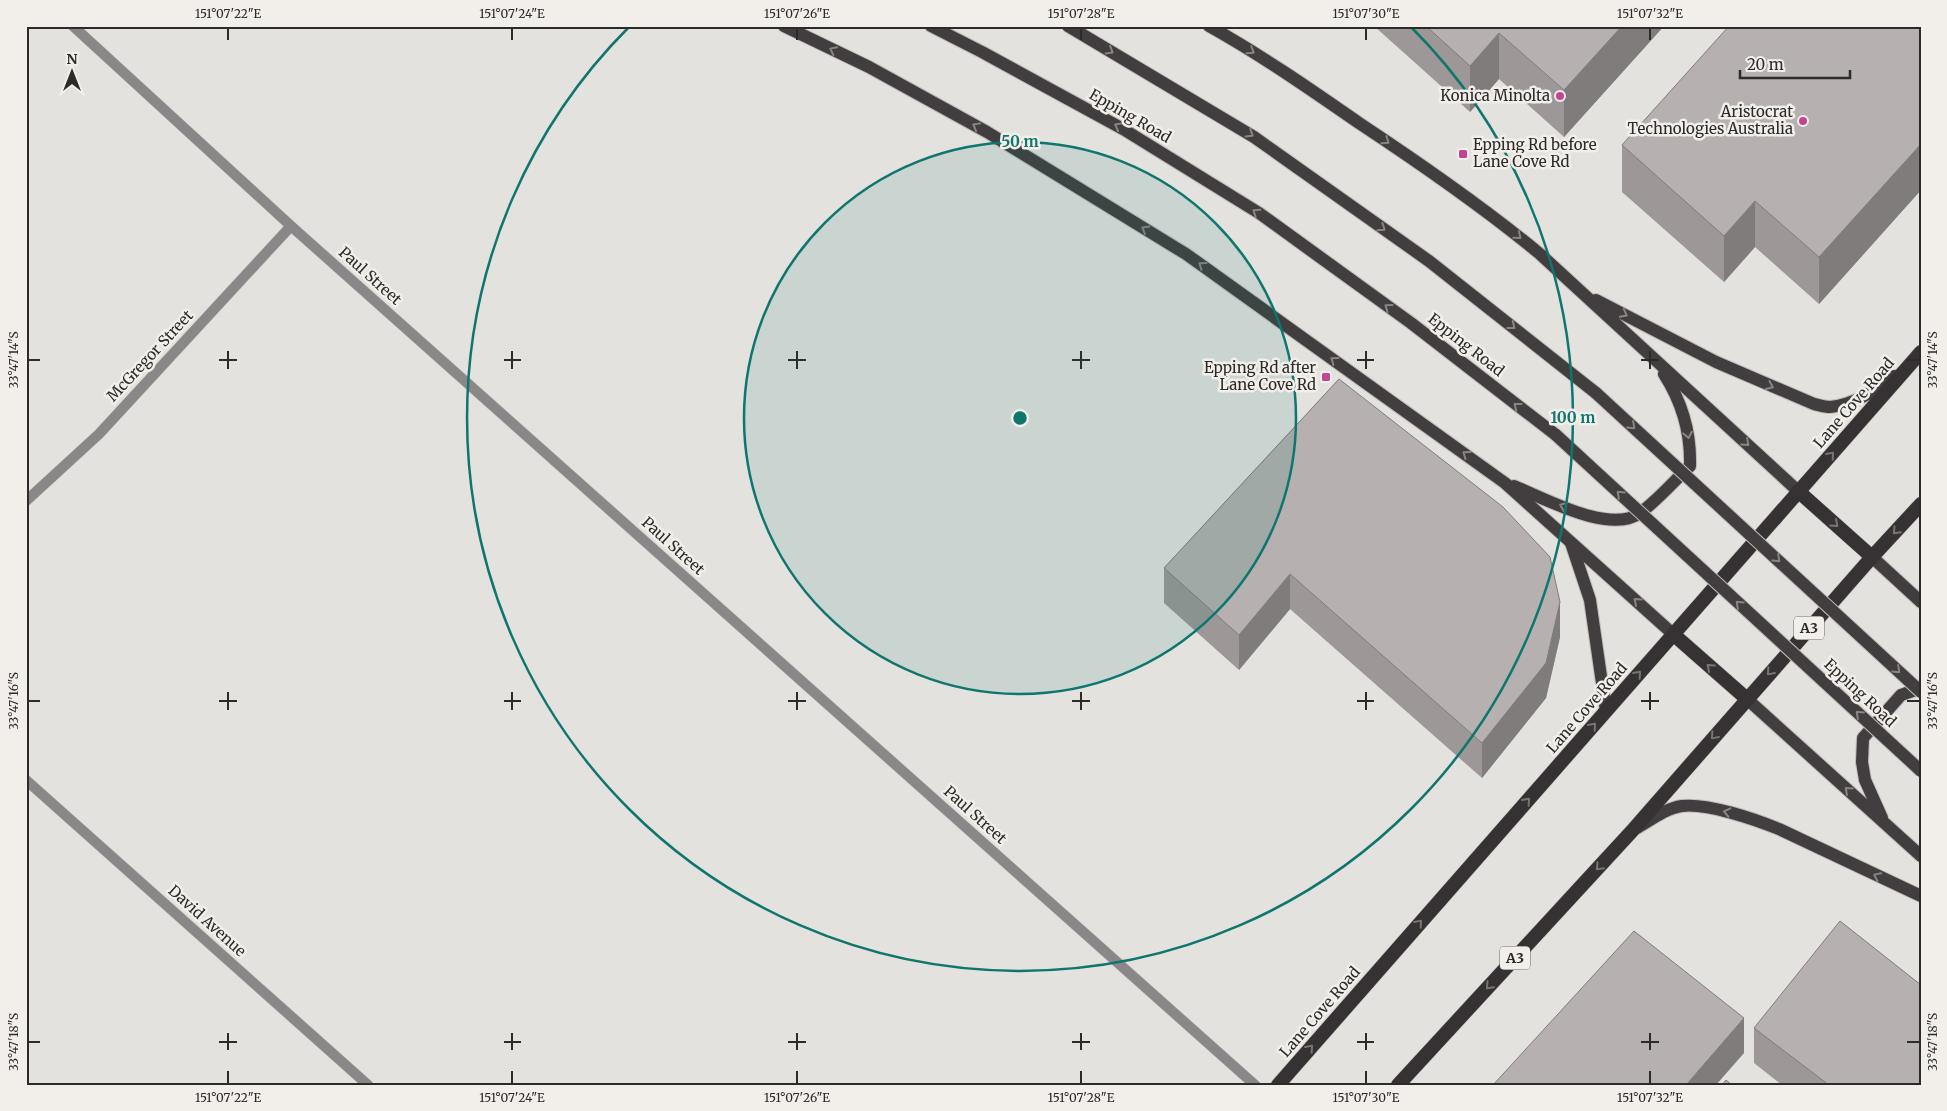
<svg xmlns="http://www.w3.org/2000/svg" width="1947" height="1111" viewBox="0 0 1947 1111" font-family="Merriweather,serif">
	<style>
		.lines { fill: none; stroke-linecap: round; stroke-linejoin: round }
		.minor-casing { stroke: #bfbdba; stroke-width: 11 }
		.primary-casing { stroke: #bfbdba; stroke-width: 14 }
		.trunk-casing { stroke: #bfbdba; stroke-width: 15 }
		.minor { stroke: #898788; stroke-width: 10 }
		.primary { stroke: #423e3f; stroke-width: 12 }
		.trunk { stroke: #363233; stroke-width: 14 }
		.primary-bridge-casing { stroke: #bfbdba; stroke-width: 14; stroke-linecap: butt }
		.primary-bridge { stroke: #423e3f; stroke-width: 12 }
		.wall { fill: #9d9897 }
		.shaded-wall { fill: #7f7c7b }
		.building { fill: #b6b1b0; stroke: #7f7c7b }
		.oneway { stroke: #888584 }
		.oneway2 { stroke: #787473 }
		.ticks { fill: none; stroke: #2c2b2a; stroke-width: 2 }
		.ring { fill: none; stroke: #0f766e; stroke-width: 2.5 }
		.poi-dot { fill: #c34591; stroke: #f2efeb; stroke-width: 2 }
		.labels { text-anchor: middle; stroke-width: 5; stroke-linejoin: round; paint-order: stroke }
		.shield { fill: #f2efeb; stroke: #676664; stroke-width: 1 }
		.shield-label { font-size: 14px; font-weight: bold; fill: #2c2b2a }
		.poi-label { font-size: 15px; fill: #2c2b2a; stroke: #f2efeb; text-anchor: end }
		.street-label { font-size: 15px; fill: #2c2b2a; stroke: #f2efeb }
		.centre { fill: #0f766e; stroke: #f2efeb; stroke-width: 2.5 }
		.ring-label { font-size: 15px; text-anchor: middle; font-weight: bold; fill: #0f766e; stroke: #f2efeb; stroke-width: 5; stroke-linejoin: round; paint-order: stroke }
		.neatline { fill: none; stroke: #2c2b2a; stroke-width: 2 }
		.ticks-label { font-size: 12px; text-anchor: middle; fill: #2c2b2a }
	</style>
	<rect width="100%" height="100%" fill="#e4e2de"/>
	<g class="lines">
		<!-- minor casing -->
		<g class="minor-casing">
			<g id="minor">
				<polyline points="73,26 291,226 1255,1085"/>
				<polyline points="26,501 99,434 291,226"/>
				<polyline points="26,780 368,1085"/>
			</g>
		</g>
		<!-- primary casing -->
		<g class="primary-casing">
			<g id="primary">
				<polyline points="784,26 869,67 987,132 1186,254 1505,483 1673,634"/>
				<polyline points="931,26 982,52 1123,129 1259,213 1411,323 1556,435"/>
				<polyline points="1068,26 1254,137 1429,261 1596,393"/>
				<path d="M1209,26C1261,55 1310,89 1359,123C1421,164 1482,206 1540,254L1798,491"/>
				<path d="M1596,300L1716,362L1814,404C1819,405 1824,407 1830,407C1852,405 1878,390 1894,376"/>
				<path d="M1514,486C1544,498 1610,535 1640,513C1658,500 1674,481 1690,466C1691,433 1682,402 1664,374"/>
				<polyline points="1571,543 1590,600 1606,711"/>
				<polyline points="1872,557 1921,602"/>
				<polyline points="1747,699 1921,856"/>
				<polyline points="1882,818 1865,780 1862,762 1863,738 1901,695 1921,688"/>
				<path d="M1637,828C1651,820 1666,808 1682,806C1708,803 1754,819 1779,829L1921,896"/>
			</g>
		</g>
		<!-- trunk casing -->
		<g class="trunk-casing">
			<g id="trunk">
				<polyline points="1798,491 1872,557"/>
				<polyline points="1673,634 1747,699"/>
				<polyline points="1278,1085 1921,352"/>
				<polyline points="1398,1085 1632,831 1872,557 1921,504"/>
			</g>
		</g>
		<!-- minor -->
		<use href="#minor" class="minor"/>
		<!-- primary -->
		<use href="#primary" class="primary"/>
		<!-- trunk -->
		<use href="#trunk" class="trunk"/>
		<!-- primary-bridge casing -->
		<g class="primary-bridge-casing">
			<g id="primary-bridge">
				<polyline points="1596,393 1921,692"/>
				<polyline points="1556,435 1921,771"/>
			</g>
		</g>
		<!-- primary-bridge -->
		<use href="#primary-bridge" class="primary-bridge"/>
	</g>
	<!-- wall -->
	<g class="wall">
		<polygon points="1374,26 1664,26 1564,137 1499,79 1470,112"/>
		<polygon points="1921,26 1921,190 1819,304 1755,247 1724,282 1622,192 1622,145"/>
		<polygon points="1339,379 1560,637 1546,698 1482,778 1290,609 1239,670 1164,603 1164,568"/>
		<polygon points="1754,1028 1921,1085 1782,1085 1754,1063"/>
	</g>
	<!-- shaded-wall -->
	<g class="shaded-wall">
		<polygon points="1622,26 1664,26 1564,137 1564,90"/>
		<polygon points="1499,33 1499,79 1470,112 1470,66"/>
		<polygon points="1921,144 1921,190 1819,304 1819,257"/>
		<polygon points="1755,201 1755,247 1724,282 1724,236"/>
		<polygon points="1290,574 1290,609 1239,670 1239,635"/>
		<polygon points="1560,602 1560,637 1546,698 1482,778 1482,743"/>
		<polygon points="1744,1018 1744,1053 1716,1085 1686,1085"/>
	</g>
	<!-- building -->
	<g class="building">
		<polygon points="1426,26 1622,26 1564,90 1499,33 1470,66"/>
		<polygon points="1729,26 1921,26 1921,144 1819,257 1755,201 1724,236 1622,145"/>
		<polygon points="1339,379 1503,507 1550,557 1560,602 1546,663 1482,743 1290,574 1239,635 1164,568"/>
		<polygon points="1840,921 1921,985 1921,1085 1829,1085 1754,1028"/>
		<polygon points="1634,931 1744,1018 1686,1085 1493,1085"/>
		<polygon points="1726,1080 1732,1085 1722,1085"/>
	</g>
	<!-- one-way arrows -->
	<defs><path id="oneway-chevron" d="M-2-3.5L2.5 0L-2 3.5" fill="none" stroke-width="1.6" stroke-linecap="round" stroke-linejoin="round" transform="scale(1.25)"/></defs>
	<g class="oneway">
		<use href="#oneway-chevron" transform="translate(833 50) rotate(-154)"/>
		<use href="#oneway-chevron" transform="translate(1110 51) rotate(31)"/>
		<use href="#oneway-chevron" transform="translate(1251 51) rotate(33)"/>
		<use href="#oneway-chevron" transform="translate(976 126) rotate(-151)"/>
		<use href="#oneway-chevron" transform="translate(1118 126) rotate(-151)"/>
		<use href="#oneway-chevron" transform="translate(1250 134) rotate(32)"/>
		<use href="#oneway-chevron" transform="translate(1386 141) rotate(34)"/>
		<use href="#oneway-chevron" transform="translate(1256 212) rotate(-147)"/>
		<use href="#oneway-chevron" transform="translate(1382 228) rotate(35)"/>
		<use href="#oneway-chevron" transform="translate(1145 229) rotate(-149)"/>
		<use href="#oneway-chevron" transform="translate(1518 236) rotate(39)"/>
		<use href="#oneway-chevron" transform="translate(1202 265) rotate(-144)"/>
		<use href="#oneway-chevron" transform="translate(1388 307) rotate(-144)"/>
		<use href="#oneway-chevron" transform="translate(1624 314) rotate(27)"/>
		<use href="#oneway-chevron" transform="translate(1512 326) rotate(38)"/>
		<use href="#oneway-chevron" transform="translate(1334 360) rotate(-144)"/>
		<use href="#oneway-chevron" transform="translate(1770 386) rotate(24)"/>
		<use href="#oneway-chevron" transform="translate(1517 406) rotate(-142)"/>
		<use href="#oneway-chevron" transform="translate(1632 426) rotate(43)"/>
		<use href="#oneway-chevron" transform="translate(1688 435) rotate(79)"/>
		<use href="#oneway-chevron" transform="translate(1746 443) rotate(42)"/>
		<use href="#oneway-chevron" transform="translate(1466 454) rotate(-144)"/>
		<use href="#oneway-chevron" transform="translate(1620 494) rotate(-137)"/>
		<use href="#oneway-chevron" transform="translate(1563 506) rotate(-158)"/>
		<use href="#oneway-chevron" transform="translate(1777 559) rotate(43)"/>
		<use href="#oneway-chevron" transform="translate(1637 601) rotate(-138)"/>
		<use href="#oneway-chevron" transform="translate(1739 604) rotate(-137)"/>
		<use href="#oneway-chevron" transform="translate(1897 670) rotate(43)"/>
		<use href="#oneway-chevron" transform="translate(1859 714) rotate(-137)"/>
		<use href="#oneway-chevron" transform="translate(1848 790) rotate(-138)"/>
		<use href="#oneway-chevron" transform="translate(1727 812) rotate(-167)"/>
		<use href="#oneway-chevron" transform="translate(1877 876) rotate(-154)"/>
	</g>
	<g class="oneway2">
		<use href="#oneway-chevron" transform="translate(1831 455) rotate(-49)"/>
		<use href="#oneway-chevron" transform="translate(1835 524) rotate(42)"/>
		<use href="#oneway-chevron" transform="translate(1896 531) rotate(133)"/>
		<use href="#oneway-chevron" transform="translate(1710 667) rotate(-138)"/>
		<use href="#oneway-chevron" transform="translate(1770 672) rotate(131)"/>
		<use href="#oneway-chevron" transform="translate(1638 674) rotate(-48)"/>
		<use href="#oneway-chevron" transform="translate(1593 726) rotate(-49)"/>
		<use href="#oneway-chevron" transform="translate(1714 736) rotate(131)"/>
		<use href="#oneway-chevron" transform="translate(1527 801) rotate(-49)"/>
		<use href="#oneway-chevron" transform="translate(1599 867) rotate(133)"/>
		<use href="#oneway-chevron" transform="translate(1419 923) rotate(-49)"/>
		<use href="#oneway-chevron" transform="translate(1489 986) rotate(133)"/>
		<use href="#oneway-chevron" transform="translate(1310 1048) rotate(-49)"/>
	</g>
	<!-- ticks -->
	<path class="ticks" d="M228,28V40M512,28V40M797,28V40M1081,28V40M1366,28V40M1650,28V40M228,351V369M512,351V369M797,351V369M1081,351V369M1366,351V369M1650,351V369M28,360H40M219,360H237M504,360H521M788,360H806M1072,360H1090M1357,360H1374M1641,360H1659M1907,360H1920M228,692V710M512,692V710M797,692V710M1081,692V710M1366,692V710M1650,692V710M28,701H40M219,701H237M504,701H521M788,701H806M1072,701H1090M1357,701H1374M1641,701H1659M1907,701H1920M228,1033V1050M512,1033V1050M797,1033V1050M1081,1033V1050M1366,1033V1050M1650,1033V1050M28,1042H40M219,1042H237M504,1042H521M788,1042H806M1072,1042H1090M1357,1042H1374M1641,1042H1659M1907,1042H1920M228,1071V1084M512,1071V1084M797,1071V1084M1081,1071V1084M1366,1071V1084M1650,1071V1084"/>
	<!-- distance rings -->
	<circle cx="1020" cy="418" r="276" fill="#0f766e" fill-opacity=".12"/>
	<g class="ring">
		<circle cx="1020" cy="418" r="276"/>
		<path d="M1411 27A553 553 0 1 1 629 27"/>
	</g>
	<!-- markers -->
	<g class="poi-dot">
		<circle cx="1560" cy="96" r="5"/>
		<circle cx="1803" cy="121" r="5"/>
		<rect x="1458" y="149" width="10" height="10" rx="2.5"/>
		<rect x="1321" y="372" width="10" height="10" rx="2.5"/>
	</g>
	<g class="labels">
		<!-- shield labels -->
		<g class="shield">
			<rect x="1794" y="616.5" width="30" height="23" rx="4"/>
			<rect x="1500" y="946.5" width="30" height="23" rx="4"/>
		</g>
		<g class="shield-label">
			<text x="1809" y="633">A3</text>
			<text x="1515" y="963">A3</text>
		</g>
		<!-- poi labels -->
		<g class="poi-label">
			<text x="1550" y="101">Konica Minolta</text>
			<text x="1793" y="117">Aristocrat<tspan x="1793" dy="17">Technologies Australia</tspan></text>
			<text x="1473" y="150" text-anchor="start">Epping Rd before<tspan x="1473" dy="17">Lane Cove Rd</tspan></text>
			<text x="1316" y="373">Epping Rd after<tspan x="1316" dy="17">Lane Cove Rd</tspan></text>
		</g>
		<!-- street labels -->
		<g class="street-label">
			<text transform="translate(1130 116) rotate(30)" y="5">Epping Road</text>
			<text transform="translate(370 276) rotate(42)" y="5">Paul Street</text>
			<text transform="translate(1466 345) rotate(38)" y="5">Epping Road</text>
			<text transform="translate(150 356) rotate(-47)" y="5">McGregor Street</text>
			<text transform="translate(1854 403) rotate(-49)" y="5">Lane Cove Road</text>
			<text transform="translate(673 546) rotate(42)" y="5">Paul Street</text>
			<text transform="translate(1860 693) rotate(43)" y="5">Epping Road</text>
			<text transform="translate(1587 708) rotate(-49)" y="5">Lane Cove Road</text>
			<text transform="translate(975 815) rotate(42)" y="5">Paul Street</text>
			<text transform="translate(207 921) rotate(42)" y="5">David Avenue</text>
			<text transform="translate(1320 1012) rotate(-49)" y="5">Lane Cove Road</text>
		</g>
	</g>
	<circle cx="1020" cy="418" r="8" class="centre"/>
	<g class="ring-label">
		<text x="1020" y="147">50 m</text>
		<text x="1573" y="423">100 m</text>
	</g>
	<!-- border -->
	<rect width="1947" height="1111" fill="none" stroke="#f2efeb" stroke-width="55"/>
	<!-- north arrow -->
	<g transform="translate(72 72)" stroke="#f2efeb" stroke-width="4" paint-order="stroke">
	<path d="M0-4L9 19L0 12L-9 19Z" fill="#2c2b2a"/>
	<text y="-8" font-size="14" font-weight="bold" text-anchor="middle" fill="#2c2b2a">N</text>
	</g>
	<!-- scale -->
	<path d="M1740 70v8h110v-8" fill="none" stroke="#2c2b2a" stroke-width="2.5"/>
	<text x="1747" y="70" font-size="15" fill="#2c2b2a" stroke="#f2efeb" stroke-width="4" paint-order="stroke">20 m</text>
	<rect x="28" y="28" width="1892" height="1056" class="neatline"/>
	<g class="ticks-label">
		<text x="228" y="18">151°07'22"E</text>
		<text x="512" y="18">151°07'24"E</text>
		<text x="797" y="18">151°07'26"E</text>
		<text x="1081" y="18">151°07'28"E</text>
		<text x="1366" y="18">151°07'30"E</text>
		<text x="1650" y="18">151°07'32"E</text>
		<text transform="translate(14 360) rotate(-90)" y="4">33°47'14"S</text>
		<text transform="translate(1933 360) rotate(-90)" y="4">33°47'14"S</text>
		<text transform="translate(14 701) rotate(-90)" y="4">33°47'16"S</text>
		<text transform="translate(1933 701) rotate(-90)" y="4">33°47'16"S</text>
		<text transform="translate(14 1042) rotate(-90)" y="4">33°47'18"S</text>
		<text transform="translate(1933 1042) rotate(-90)" y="4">33°47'18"S</text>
		<text x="228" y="1102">151°07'22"E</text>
		<text x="512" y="1102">151°07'24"E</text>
		<text x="797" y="1102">151°07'26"E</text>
		<text x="1081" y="1102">151°07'28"E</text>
		<text x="1366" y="1102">151°07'30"E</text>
		<text x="1650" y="1102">151°07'32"E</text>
	</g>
</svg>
